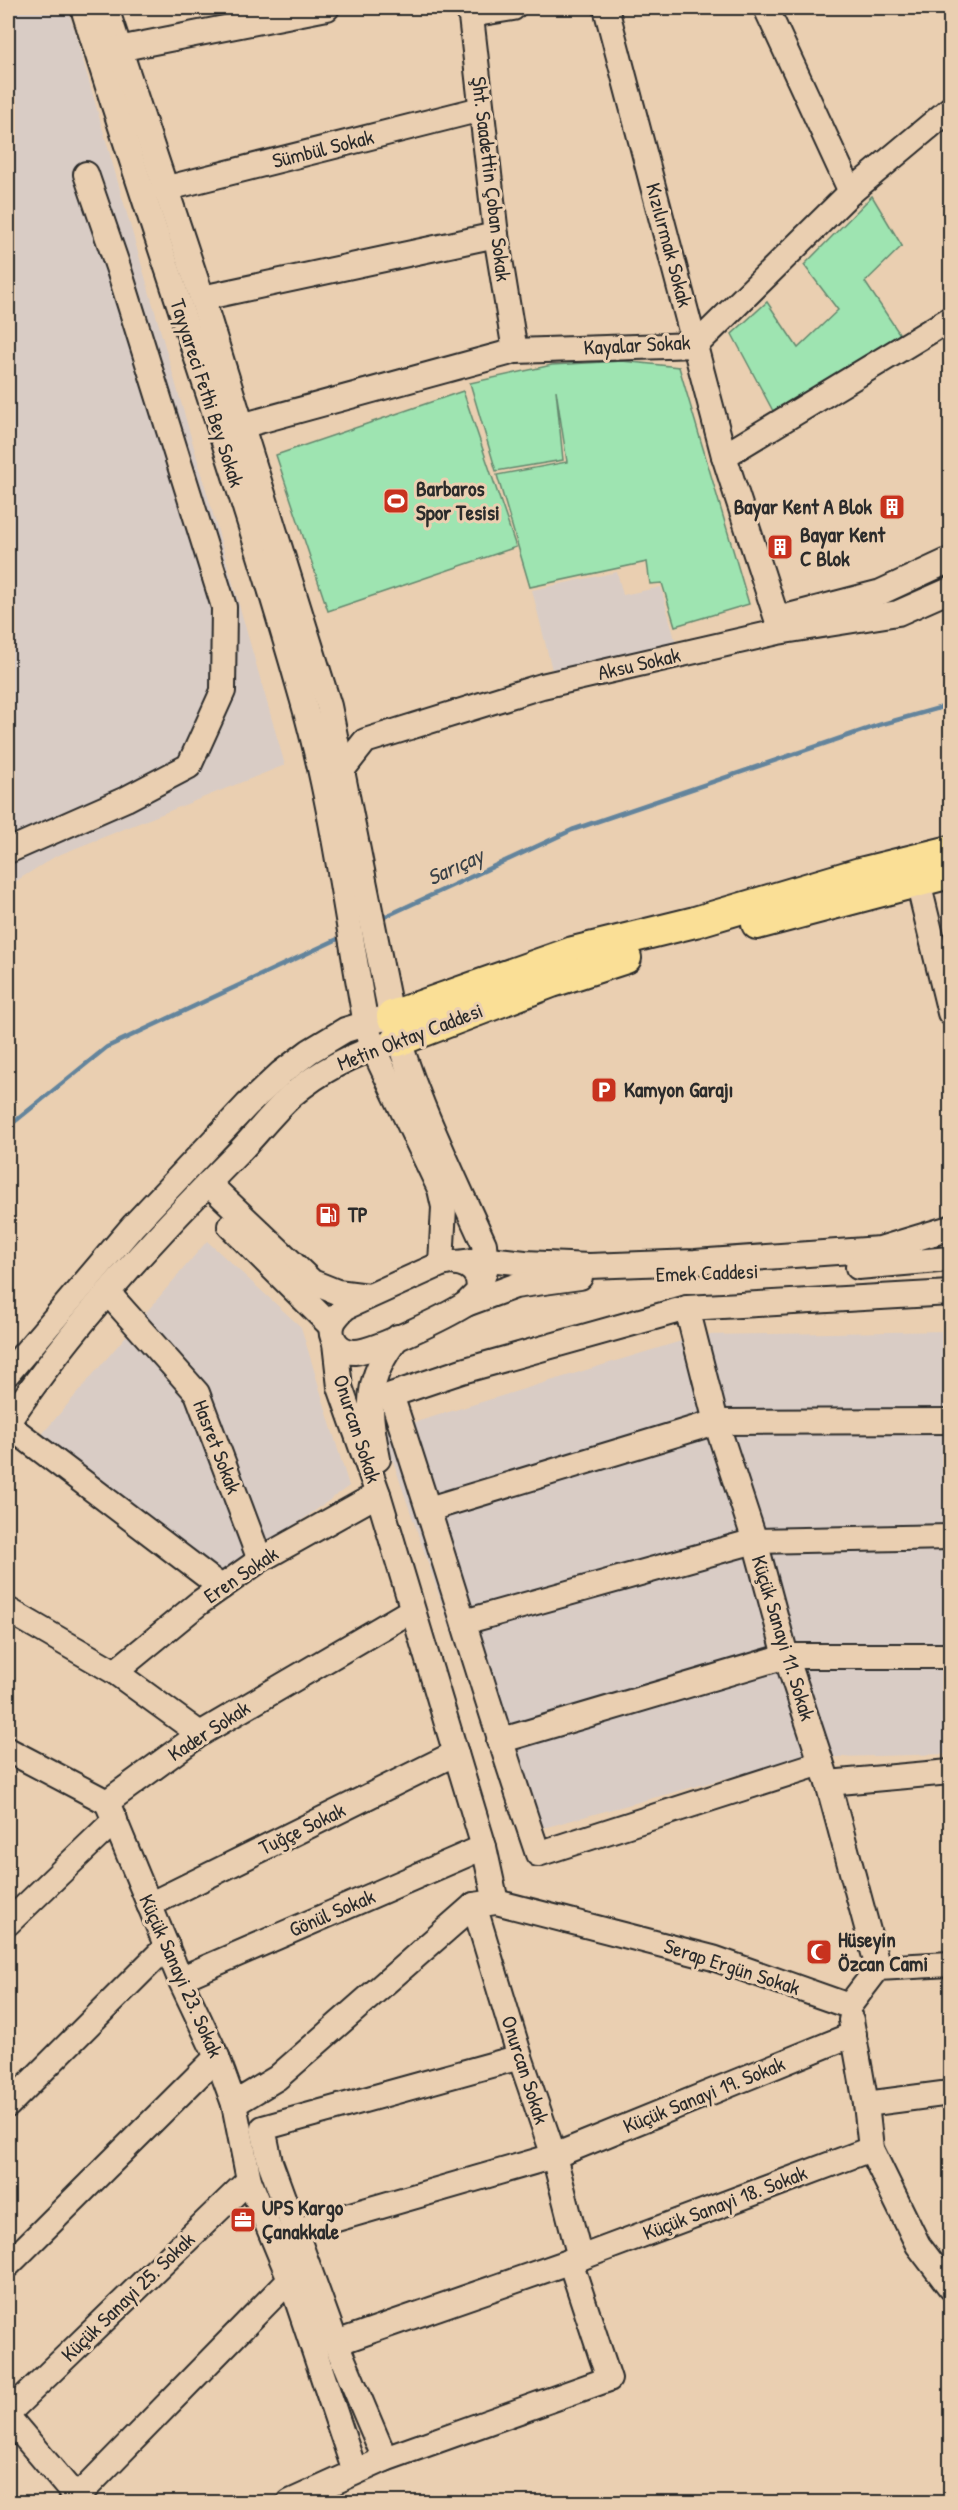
<svg xmlns="http://www.w3.org/2000/svg" width="958" height="2510" viewBox="0 0 958 2510" font-family="'Patrick Hand',sans-serif">
	<style>
		.built { fill: #d9ccc5 }
		.green { fill: #9ee4b1; stroke: #64886e; stroke-width: 1.5 }
		.lines { fill: none; stroke-linecap: round; stroke-linejoin: round }
		.stream { stroke: #63849c; stroke-width: 4.5 }
		.minor-casing { stroke: #2b2b2b; stroke-width: 28 }
		.major-casing { stroke: #2b2b2b; stroke-width: 34 }
		.minor { stroke: #eacfb1; stroke-width: 24 }
		.major { stroke: #fadf96; stroke-width: 30 }
		.labels { text-anchor: middle; stroke-width: 6; stroke-linejoin: round; paint-order: stroke }
		.street-label { font-size: 21px; fill: #2b2b2b; stroke: #eacfb1 }
		.poi-label { font-size: 21px; font-weight: bold; fill: #2b2b2b; stroke: #eacfb1; text-anchor: start }
		.water-label { font-size: 22px; font-style: italic; fill: #394147; stroke: #eacfb1 }
	</style>
	<rect width="100%" height="100%" fill="#eacfb1"/>
	<filter id="ink" filterUnits="userSpaceOnUse"><feTurbulence type="fractalNoise" baseFrequency=".0167" numOctaves="2"/><feDisplacementMap in="SourceGraphic" scale="12" xChannelSelector="R" yChannelSelector="G"/><feConvolveMatrix kernelMatrix="1 2 1 2 8 2 1 2 1" color-interpolation-filters="sRGB"/></filter>
	<g filter="url(#ink)">
		<!-- built -->
		<g class="built">
			<polygon points="8,8 68,8 285,765 56,856 8,886"/>
			<polygon points="617,572 623,595 661,587 678,651 555,682 532,590"/>
			<polygon points="207,1241 301,1327 349,1486 221,1579 38,1439"/>
			<polygon points="950,1331 950,1754 800,1758 521,1834 383,1432 701,1335"/>
		</g>
		<!-- green -->
		<g class="green">
			<polygon points="872,196 902,246 865,282 901,336 773,411 732,334 767,302 798,348 838,310 804,265"/>
			<polygon points="622,361 679,367 749,604 675,626 662,583 650,584 647,562 530,587 497,475 567,462 556,390 563,460 496,471 470,383 552,365"/>
			<polygon points="463,391 516,547 328,611 276,455"/>
		</g>
		<g class="lines">
			<!-- stream -->
			<g class="stream">
				<polyline points="380,919 572,830 879,725 950,705"/>
				<polyline points="8,1127 107,1047 342,937"/>
			</g>
			<!-- minor casing -->
			<g class="minor-casing">
				<g id="minor">
					<path d="M83,8C155,239 237,467 303,701C333,806 346,916 366,1024L373,1048L440,1189L444,1207L441,1264"/>
					<path d="M106,8L202,298L329,706L389,1005C410,1089 449,1166 484,1244L486,1267L478,1292"/>
					<polyline points="470,8 496,235 515,351"/>
					<polyline points="606,8 724,456 777,619 881,592 950,560"/>
					<polyline points="766,8 851,192"/>
					<polyline points="470,15 513,8"/>
					<polyline points="103,52 327,8"/>
					<polyline points="164,189 481,109"/>
					<polyline points="202,298 496,235"/>
					<polyline points="241,426 515,351 696,345 851,192 950,109"/>
					<polyline points="724,456 950,319"/>
					<polyline points="343,769 365,741 542,686 778,632 898,613 950,590"/>
					<polyline points="8,851 126,799 189,766 223,691 224,607 119,270 86,174"/>
					<polyline points="918,882 950,1013"/>
					<polyline points="208,1183 312,1282 337,1292 369,1296"/>
					<polyline points="230,1226 331,1326"/>
					<path d="M450,1262C468,1263 482,1272 478,1292L466,1304C447,1316 376,1351 355,1352C345,1352 337,1348 333,1338C328,1325 336,1316 346,1307L441,1264Z"/>
					<polyline points="458,1263 489,1259 525,1263 589,1266 695,1262 880,1249 950,1228"/>
					<polyline points="858,1267 950,1259"/>
					<polyline points="108,1293 197,1393 260,1560"/>
					<polyline points="466,1304 515,1286 580,1277"/>
					<polyline points="687,1308 716,1422 755,1541 786,1656 828,1783 878,1968"/>
					<polyline points="335,1343 340,1387 378,1494 484,1847 496,1902"/>
					<polyline points="8,1373 133,1226 247,1105 281,1073 310,1051 345,1030 381,1019"/>
					<path d="M8,1422C73,1325 154,1238 236,1155C255,1136 272,1113 292,1095C320,1071 353,1054 388,1044"/>
					<polyline points="8,1425 221,1587"/>
					<path d="M378,1459C368,1408 364,1379 398,1337"/>
					<polyline points="429,1509 716,1422 950,1421"/>
					<polyline points="8,1610 115,1672 200,1734"/>
					<polyline points="464,1622 755,1541 950,1537"/>
					<polyline points="115,1672 199,1603 260,1560 378,1494"/>
					<polyline points="499,1741 786,1656 950,1656"/>
					<polyline points="8,1750 107,1802 200,1734 412,1610"/>
					<path d="M821,1763L538,1854C486,1702 442,1547 391,1395L462,1371L687,1308L950,1293"/>
					<polyline points="828,1783 950,1772"/>
					<polyline points="107,1802 180,1979 217,2057 234,2104 277,2078 474,1905"/>
					<polyline points="149,1905 456,1753"/>
					<polyline points="8,1923 115,1820"/>
					<polyline points="180,1979 484,1847"/>
					<polyline points="851,2020 866,2104 871,2149 918,2245 950,2287"/>
					<polyline points="234,2104 249,2180 290,2279 355,2472"/>
					<polyline points="866,2104 950,2093"/>
					<polyline points="8,2105 167,1946"/>
					<polyline points="295,2231 554,2156 854,2034"/>
					<polyline points="580,2258 554,2156 520,2057 474,1905 496,1902 713,1958 849,2006 878,1968 950,1964"/>
					<polyline points="8,2265 217,2057"/>
					<polyline points="336,2343 580,2258 871,2149"/>
					<polyline points="8,2413 249,2180"/>
					<polyline points="8,2417 80,2502"/>
					<polyline points="385,2459 336,2343 270,2162 263,2128 520,2057"/>
					<polyline points="76,2498 290,2279"/>
					<polyline points="290,2502 385,2459 609,2379 570,2261"/>
				</g>
			</g>
			<!-- major casing -->
			<g class="major-casing">
				<g id="major">
					<polyline points="757,924 950,873"/>
					<polyline points="392,1016 573,952 695,922 860,873 950,851"/>
					<polyline points="398,1041 552,982 626,958"/>
				</g>
			</g>
			<!-- minor -->
			<use href="#minor" class="minor"/>
			<!-- major -->
			<use href="#major" class="major"/>
		</g>
	</g>
	<!-- icons -->
	<defs>
		<g id="stadium-square" transform="scale(1.35)"><rect x="-9" y="-9" width="18" height="18" rx="4" fill="#c8321e" stroke="#eacfb1"/><path d="M0-5a6.5 5 0 1 0 0 10a6.5 5 0 1 0 0-10ZM-3.5-1.8h7v3.6h-7Z" fill="#fff"/></g>
		<g id="building-square" transform="scale(1.35)"><rect x="-9" y="-9" width="18" height="18" rx="4" fill="#c8321e" stroke="#eacfb1"/><path d="M-4-6H4V6H1V3H-1V6H-4ZM-2.5-4.3h1.7v1.8h-1.7ZM.8-4.3h1.7v1.8H.8ZM-2.5-1h1.7V.8h-1.7ZM.8-1h1.7V.8H.8Z" fill="#fff"/></g>
		<g id="parking-square" transform="scale(1.35)"><rect x="-9" y="-9" width="18" height="18" rx="4" fill="#c8321e" stroke="#eacfb1"/><path d="M-3.5-5.5H1a3.5 3.5 0 0 1 0 7H-1V5.5H-3.5ZM-1-3.4V-.6H.8a1.4 1.4 0 0 0 0-2.8Z" fill="#fff"/></g>
		<g id="fuel-square" transform="scale(1.35)"><rect x="-9" y="-9" width="18" height="18" rx="4" fill="#c8321e" stroke="#eacfb1"/><path d="M-5.5-6h7V0h2V4h1.3V-2.5L3-4.5l.8-.8L6-3V5H2.5V1h-1V6h-7ZM-4.2-4.7v3.2H.2V-4.7Z" fill="#fff"/></g>
		<g id="mosque-square" transform="scale(1.35)"><rect x="-9" y="-9" width="18" height="18" rx="4" fill="#c8321e" stroke="#eacfb1"/><path d="M3.5-4.9A6 6 0 1 0 3.5 4.9A5 5 0 1 1 3.5-4.9Z" fill="#fff"/></g>
		<g id="office-square" transform="scale(1.35)"><rect x="-9" y="-9" width="18" height="18" rx="4" fill="#c8321e" stroke="#eacfb1"/><path d="M-6-3h4V-5.5h4V-3h4V5H-6ZM-1-4.5V-3h2v-1.5ZM-6 0V1H6V0Z" fill="#fff"/></g>
	</defs>
	<g fill-rule="evenodd">
		<use href="#stadium-square" x="396" y="501"/>
		<use href="#building-square" x="892" y="507"/>
		<use href="#building-square" x="780" y="547"/>
		<use href="#parking-square" x="604" y="1090"/>
		<use href="#fuel-square" x="328" y="1215"/>
		<use href="#mosque-square" x="819" y="1952"/>
		<use href="#office-square" x="243" y="2220"/>
	</g>
	<g class="labels">
		<!-- street labels -->
		<g class="street-label">
			<text transform="translate(323 149) rotate(-14)" y="7">Sümbül Sokak</text>
			<text transform="translate(491 179) rotate(83)" y="7">Şht. Saadettin Çoban Sokak</text>
			<text transform="translate(669 245) rotate(75)" y="7">Kızılırmak Sokak</text>
			<text transform="translate(637 345) rotate(-3)" y="7">Kayalar Sokak</text>
			<text transform="translate(207 393) rotate(72)" y="7">Tayyareci Fethi Bey Sokak</text>
			<text transform="translate(639 664) rotate(-13)" y="7">Aksu Sokak</text>
			<text transform="translate(410 1037) rotate(-21)" y="7">Metin Oktay Caddesi</text>
			<text transform="translate(707 1273) rotate(-2)" y="7">Emek Caddesi</text>
			<text transform="translate(357 1429) rotate(72)" y="7">Onurcan Sokak</text>
			<text transform="translate(217 1447) rotate(69)" y="7">Hasret Sokak</text>
			<text transform="translate(241 1575) rotate(-34)" y="7">Eren Sokak</text>
			<text transform="translate(783 1638) rotate(73)" y="7">Küçük Sanayi 11. Sokak</text>
			<text transform="translate(209 1731) rotate(-33)" y="7">Kader Sokak</text>
			<text transform="translate(302 1829) rotate(-26)" y="7">Tuğçe Sokak</text>
			<text transform="translate(332 1913) rotate(-23)" y="7">Gönül Sokak</text>
			<text transform="translate(732 1967) rotate(18)" y="7">Serap Ergün Sokak</text>
			<text transform="translate(181 1976) rotate(66)" y="7">Küçük Sanayi 23. Sokak</text>
			<text transform="translate(525 2070) rotate(72)" y="7">Onurcan Sokak</text>
			<text transform="translate(704 2095) rotate(-22)" y="7">Küçük Sanayi 19. Sokak</text>
			<text transform="translate(725 2203) rotate(-21)" y="7">Küçük Sanayi 18. Sokak</text>
			<text transform="translate(128 2297) rotate(-44)" y="7">Küçük Sanayi 25. Sokak</text>
		</g>
		<!-- poi labels -->
		<g class="poi-label">
			<text x="416" y="496">Barbaros<tspan x="416" dy="24">Spor Tesisi</tspan></text>
			<text x="872" y="514" text-anchor="end">Bayar Kent A Blok</text>
			<text x="800" y="542">Bayar Kent<tspan x="800" dy="24">C Blok</tspan></text>
			<text x="624" y="1097">Kamyon Garajı</text>
			<text x="348" y="1222">TP</text>
			<text x="838" y="1947">Hüseyin<tspan x="838" dy="24">Özcan Cami</tspan></text>
			<text x="262" y="2215">UPS Kargo<tspan x="262" dy="24">Çanakkale</tspan></text>
		</g>
		<!-- water labels -->
		<g class="water-label">
			<text transform="translate(455 866) rotate(-25)" y="8">Sarıçay</text>
		</g>
	</g>
	<!-- margin -->
	<rect width="958" height="2510" fill="none" stroke="#eacfb1" stroke-width="30"/>
	<rect x="15" y="15" width="928" height="2480" fill="none" stroke="#2b2b2b" stroke-width="2" filter="url(#ink)"/>
</svg>
